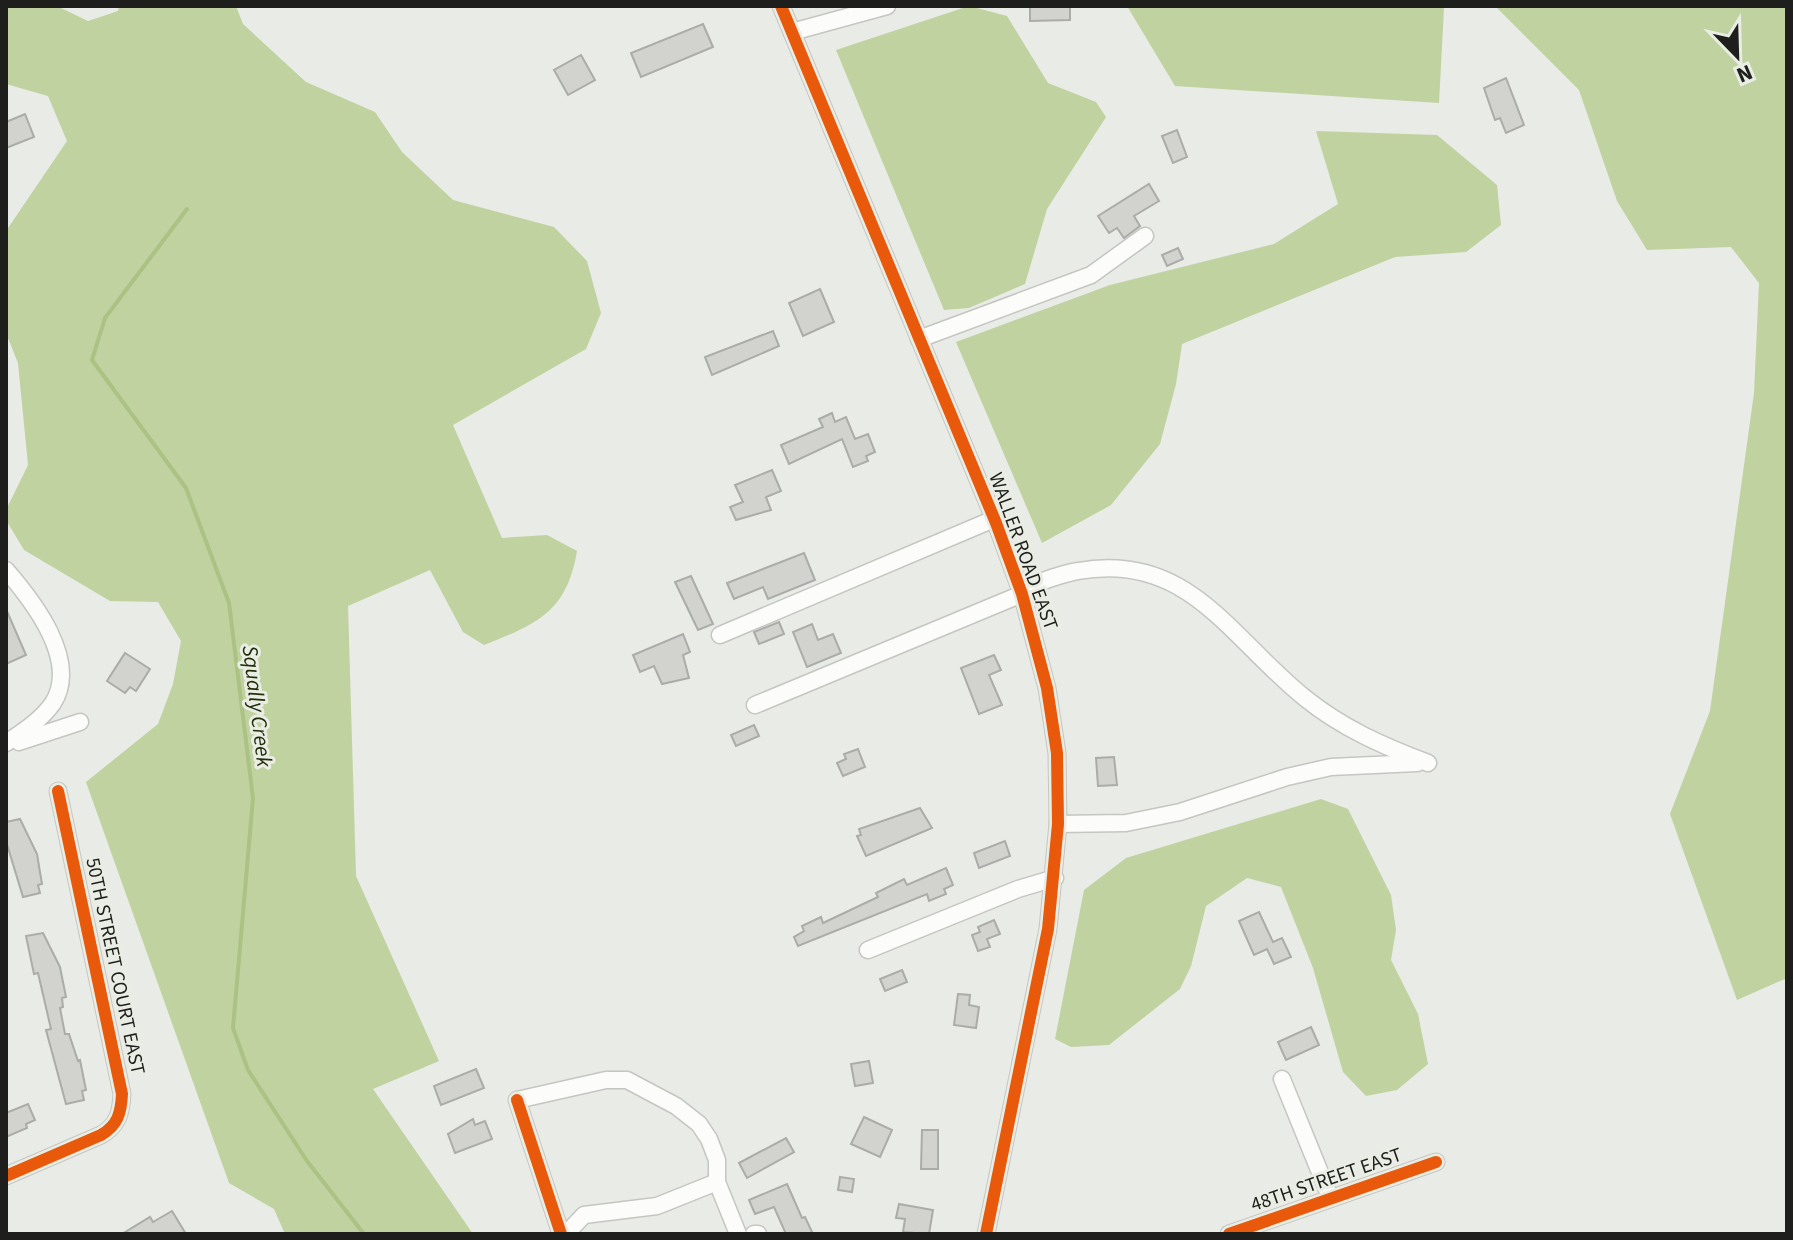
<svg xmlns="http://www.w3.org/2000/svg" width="1793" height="1240" viewBox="0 0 1793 1240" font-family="'Source Sans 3',sans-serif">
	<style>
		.forest { fill: #bfd2a0 }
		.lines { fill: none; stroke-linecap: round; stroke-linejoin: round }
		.stream { stroke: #abc284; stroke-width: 4 }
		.building { fill: #d2d3cf; stroke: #abaca9; stroke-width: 2 }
		.minor-casing { stroke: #c5c6c2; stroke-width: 19 }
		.minor { stroke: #fcfcfb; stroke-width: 16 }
		.cycleway-casing { stroke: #e9ede4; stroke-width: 17 }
		.cycleway { stroke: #e8590c; stroke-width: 12 }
		.labels { text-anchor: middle; stroke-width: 6; stroke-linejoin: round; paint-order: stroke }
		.street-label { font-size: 20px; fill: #1e1f1c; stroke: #e9ede4 }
		.water-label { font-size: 22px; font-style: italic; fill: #222e09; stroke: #e9ede4 }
	</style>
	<rect width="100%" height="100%" fill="#e9ebe6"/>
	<!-- forest -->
	<g class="forest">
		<path d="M6,6H57L88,21L118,11L119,6H236L243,24L306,82L375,112L402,152L453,200L554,227L587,261L601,313L586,349L453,425L502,538L547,535L577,551C567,612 537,624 484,645L463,632L430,570L348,606L356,876L439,1061L373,1089L473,1234H285L274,1209L229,1183L86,782L158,724L173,684L181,641L158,602L110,601L24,550L6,520V510L28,465L18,363L6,333V231L67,141L48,96L6,84Z"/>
		<polygon points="969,6 1007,16 1048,83 1096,102 1106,117 1047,209 1025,284 969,308 944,310 836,50"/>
		<polygon points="1127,6 1452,6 1444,8 1439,103 1175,86"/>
		<polygon points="1495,6 1787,6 1787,978 1737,1000 1670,814 1710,711 1754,393 1759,283 1731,247 1647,250 1617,201 1579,90"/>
		<polygon points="1316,131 1437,135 1497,185 1501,225 1466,252 1395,257 1182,344 1176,384 1160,444 1111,505 1042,543 956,342 1110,285 1274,244 1338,204"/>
		<polygon points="1321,799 1348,809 1391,895 1396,930 1391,960 1418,1014 1428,1064 1397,1090 1366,1096 1343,1072 1313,968 1281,887 1247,878 1206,906 1191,966 1180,989 1109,1045 1071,1047 1055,1039 1084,890 1126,858"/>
	</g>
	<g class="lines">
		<!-- stream -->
		<polyline class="stream" points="187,209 105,318 92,360 186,488 229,603 253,798 233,1028 248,1070 307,1161 364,1234"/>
	</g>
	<!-- building -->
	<g class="building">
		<polygon points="1030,6 1070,6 1070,20 1030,21"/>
		<polygon points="703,24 713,47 641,77 631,53"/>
		<polygon points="581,55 595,80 568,95 554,70"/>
		<polygon points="1506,78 1524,125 1506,133 1500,118 1495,120 1484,88"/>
		<polygon points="25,114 34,137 6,148 6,122"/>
		<polygon points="1177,130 1187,157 1173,163 1162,136"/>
		<polygon points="1149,184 1159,201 1134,216 1140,226 1124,238 1117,228 1109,233 1098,216"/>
		<polygon points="1178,248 1183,259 1167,266 1162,255"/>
		<polygon points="820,289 834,322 803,336 789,303"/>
		<polygon points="773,331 779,346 712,375 705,357"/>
		<polygon points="832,413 835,422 846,417 855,439 868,434 875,452 866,456 868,461 853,467 842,439 789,464 781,445 823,427 819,419"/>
		<polygon points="772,470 781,491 766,497 771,510 736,520 730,507 743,502 735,485"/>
		<polygon points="804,553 815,580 768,599 763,587 734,599 727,583"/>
		<polygon points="691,576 713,624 698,630 675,582"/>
		<polygon points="6,609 26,655 6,664"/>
		<polygon points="779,622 784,634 759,644 754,632"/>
		<polygon points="812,624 818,640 833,634 841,653 807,667 793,632"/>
		<polygon points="683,634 690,652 683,655 689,678 662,684 654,666 640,672 633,655"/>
		<polygon points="125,653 150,669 136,691 130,687 125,693 107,681"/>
		<polygon points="994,655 1001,670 989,675 1002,705 979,714 961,668"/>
		<polygon points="754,725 759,736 736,746 731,735"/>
		<polygon points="858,749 865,767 843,776 837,763 846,759 844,754"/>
		<polygon points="1114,757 1117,785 1098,786 1096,758"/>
		<polygon points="920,808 932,828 866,856 857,836 861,835 859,829"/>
		<polygon points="20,819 37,854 42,884 38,885 40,893 23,897 6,841 6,822"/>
		<polygon points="1005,841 1010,856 979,868 974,853"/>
		<polygon points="946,868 953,885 944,889 946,894 929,901 927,894 798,946 794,937 804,931 802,926 821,917 823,923 878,897 876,893 904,879 907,885"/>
		<polygon points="1259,912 1273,942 1282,938 1291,957 1274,964 1267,949 1254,955 1239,921"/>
		<polygon points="994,920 1000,934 987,939 990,947 978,951 972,935 980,932 978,927"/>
		<polygon points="43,933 60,967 66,997 62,998 63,1007 60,1008 65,1034 69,1034 78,1061 80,1060 86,1090 82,1091 84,1100 66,1104 46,1030 51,1029 38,973 34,974 26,936"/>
		<polygon points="902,970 907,982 885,991 880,979"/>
		<polygon points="958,994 970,995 969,1005 979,1007 976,1028 954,1025"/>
		<polygon points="1311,1027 1319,1045 1286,1060 1278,1042"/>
		<polygon points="869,1061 873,1083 855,1086 851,1064"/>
		<polygon points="476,1069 484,1088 441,1105 434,1086"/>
		<polygon points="28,1104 35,1120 26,1124 27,1128 6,1137 6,1113"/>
		<polygon points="864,1117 892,1130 880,1157 851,1144"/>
		<polygon points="473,1119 475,1125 485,1121 492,1139 455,1153 448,1134"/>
		<polygon points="922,1130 938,1130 938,1169 921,1169"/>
		<polygon points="786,1138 794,1152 747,1178 739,1163"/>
		<polygon points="840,1177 854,1179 852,1192 838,1190"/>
		<polygon points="787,1184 802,1218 805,1217 813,1234 786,1234 774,1207 755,1214 749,1200"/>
		<polygon points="899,1204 933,1210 929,1234 903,1232 905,1219 896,1218"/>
		<polygon points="172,1211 186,1234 122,1234 150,1217 153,1222"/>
	</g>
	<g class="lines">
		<!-- minor casing -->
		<g class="minor-casing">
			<g id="minor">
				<polyline points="781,6 996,523 1022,594 1047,688 1057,753 1058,824 1048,929 986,1234"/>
				<polyline points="792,32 887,6"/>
				<polyline points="919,339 1091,275 1145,236"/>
				<path d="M6,570C32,600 80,660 53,703C41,720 23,732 6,743"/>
				<path d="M1020,589C1039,583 1059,574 1078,571C1188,551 1230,638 1305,698C1342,728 1383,746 1428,763"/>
				<polyline points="720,635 994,519"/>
				<polyline points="755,705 1022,594"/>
				<polyline points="19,742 80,722"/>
				<polyline points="1058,824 1126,823 1180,812 1287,777 1331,767 1417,763"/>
				<polyline points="868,950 1018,889 1055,878"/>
				<polyline points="1282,1079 1330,1197"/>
				<path d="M6,1176L101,1135C118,1125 121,1113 122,1094L58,791"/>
				<polyline points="561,1234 517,1100 606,1080 627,1080 676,1106 699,1124 709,1139 717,1160 717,1182 738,1234"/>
				<polyline points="566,1234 584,1215 657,1206 717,1182"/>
				<polyline points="754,1234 758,1234"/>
				<polyline points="1229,1234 1436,1162"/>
			</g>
		</g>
		<!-- minor -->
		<use href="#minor" class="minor"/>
		<!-- cycleway casing -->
		<g class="cycleway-casing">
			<g id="cycleway">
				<polyline points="781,6 996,523 1022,594 1047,688 1057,753 1058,824 1048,929 986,1234"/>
				<polyline points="517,1100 561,1234"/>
				<path d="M6,1176L101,1135C118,1125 121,1113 122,1094L58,791"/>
				<polyline points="1229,1234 1436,1162"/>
			</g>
		</g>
		<!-- cycleway -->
		<use href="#cycleway" class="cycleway"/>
	</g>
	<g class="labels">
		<!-- street labels -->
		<g class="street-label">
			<text transform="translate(1024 551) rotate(70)" y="7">WALLER ROAD EAST</text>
			<text transform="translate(116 966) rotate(78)" y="7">50TH STREET COURT EAST</text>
			<text transform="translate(1326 1179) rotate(-19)" y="7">48TH STREET EAST</text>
		</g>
		<!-- water labels -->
		<g class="water-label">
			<text transform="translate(258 706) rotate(83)" y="8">Squally Creek</text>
		</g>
	</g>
	<!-- border -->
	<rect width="1793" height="1240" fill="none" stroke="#1e1f1c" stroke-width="16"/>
	<!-- north arrow -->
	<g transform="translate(1737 56) rotate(157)" stroke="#e9ede4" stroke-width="6" paint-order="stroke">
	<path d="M0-6L14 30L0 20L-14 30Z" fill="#1e1f1c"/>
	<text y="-12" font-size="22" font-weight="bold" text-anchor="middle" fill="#1e1f1c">N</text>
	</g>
</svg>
